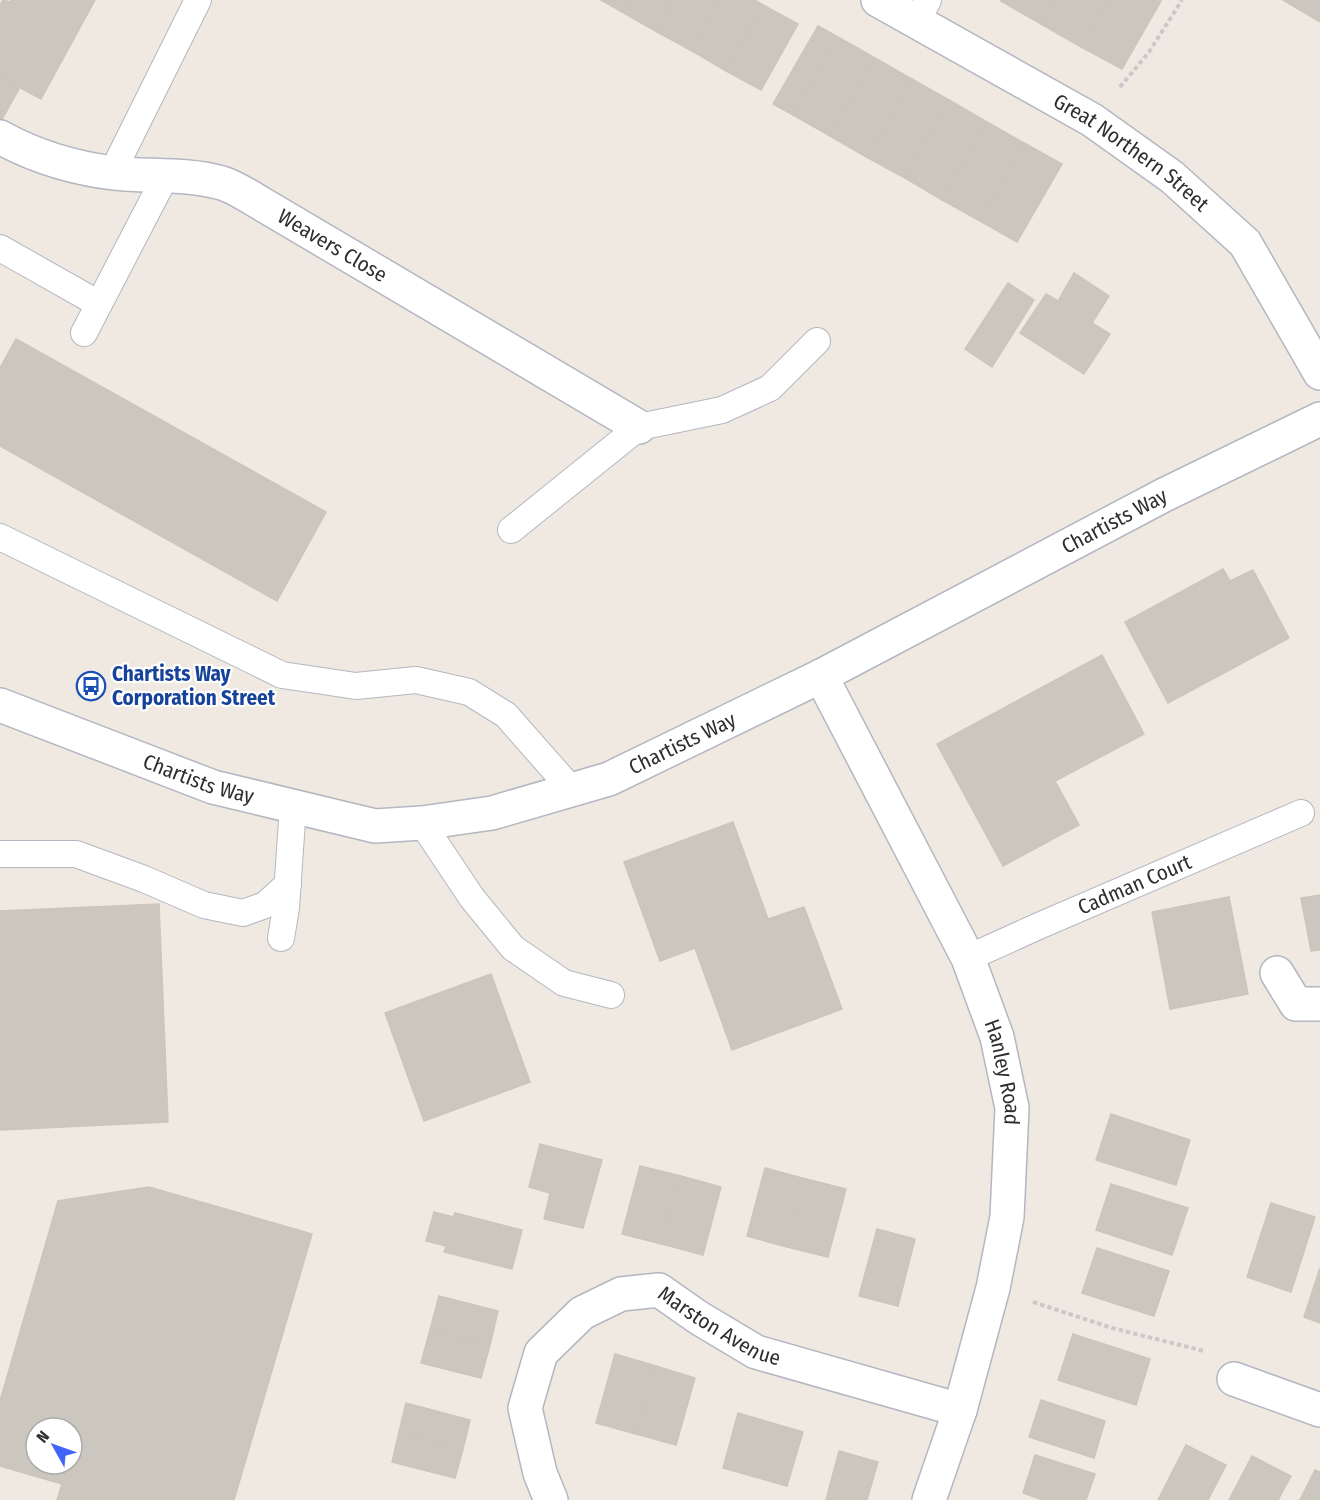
<svg xmlns="http://www.w3.org/2000/svg" width="1320" height="1500" viewBox="0 0 1320 1500" font-family="'Fira Sans Condensed',sans-serif">
	<style>
		.building { fill: #cbc7bf; stroke: #cbc5ba; stroke-width: 1.5; fill-rule: evenodd }
		.lines { fill: none; stroke-linecap: round; stroke-linejoin: round }
		.lane-casing { stroke: #b4b7c1; stroke-width: 28 }
		.street-casing { stroke: #b4b7c1; stroke-width: 36 }
		.secondary-casing { stroke: #b4b7c1; stroke-width: 36 }
		.path { stroke: #c9c9c9; stroke-width: 4; stroke-dasharray: 4.5 3; stroke-linecap: butt }
		.lane { stroke: #fff; stroke-width: 26 }
		.street { stroke: #fff; stroke-width: 33 }
		.secondary { stroke: #fff; stroke-width: 33 }
		.labels { text-anchor: middle; stroke-width: 4.5; stroke-linejoin: round; paint-order: stroke }
		.street-label { font-size: 21px; fill: #2e2e2e; stroke: #fff }
		.transit-label { font-size: 21px; font-weight: bold; fill: #164399; stroke: #fff; text-anchor: start }
	</style>
	<rect width="100%" height="100%" fill="#efe9e1"/>
	<!-- building -->
	<g class="building">
		<polygon points="3,0 10,2 11,0 95,0 41,99 0,77 0,5"/>
		<polygon points="601,0 628,0 622,12"/>
		<polygon points="628,0 674,0 657,32 622,12"/>
		<polygon points="674,0 720,0 692,51 657,32"/>
		<polygon points="720,0 755,0 763,5 726,71 692,51"/>
		<polygon points="1001,0 1055,0 1041,24 1001,1"/>
		<polygon points="1055,0 1108,0 1081,47 1041,24"/>
		<polygon points="1108,0 1161,1 1122,69 1081,47"/>
		<polygon points="1283,0 1320,0 1320,22"/>
		<polygon points="763,5 798,24 761,90 726,71"/>
		<polygon points="818,26 838,37 793,115 773,104"/>
		<polygon points="838,37 875,58 830,136 793,115"/>
		<polygon points="875,58 912,79 868,158 830,136"/>
		<polygon points="0,77 20,87 0,123"/>
		<polygon points="912,79 949,100 905,178 868,158"/>
		<polygon points="949,100 987,122 942,200 905,178"/>
		<polygon points="987,122 1024,143 980,221 942,200"/>
		<polygon points="1024,143 1062,164 1017,242 980,221"/>
		<polygon points="1074,273 1109,296 1092,323 1110,334 1084,374 1020,333 1046,294 1058,301"/>
		<polygon points="1008,283 1034,300 992,367 965,349"/>
		<polygon points="16,339 326,512 277,601 0,446 0,368"/>
		<polygon points="1223,569 1230,581 1253,570 1289,638 1168,703 1125,622"/>
		<polygon points="1102,655 1144,734 1055,781 1079,825 1003,866 937,744"/>
		<polygon points="733,822 768,919 804,907 842,1009 732,1050 695,948 660,961 624,862"/>
		<polygon points="1320,895 1320,950 1311,951 1301,898"/>
		<polygon points="1229,897 1248,994 1170,1009 1152,912"/>
		<polygon points="159,904 168,1122 0,1130 0,911"/>
		<polygon points="491,974 530,1082 424,1121 385,1013"/>
		<polygon points="1111,1114 1190,1140 1176,1185 1096,1160"/>
		<polygon points="540,1144 602,1160 583,1228 544,1219 550,1193 529,1187"/>
		<polygon points="640,1166 681,1176 662,1244 622,1234"/>
		<polygon points="765,1168 806,1179 787,1247 747,1236"/>
		<polygon points="681,1176 721,1187 703,1255 662,1244"/>
		<polygon points="806,1179 846,1189 828,1257 787,1247"/>
		<polygon points="1111,1184 1188,1208 1172,1255 1096,1230"/>
		<path d="M149,1187L312,1234L234,1500H57L62,1484L0,1466V1401L58,1201ZM36,1428H72V1464H36Z"/>
		<polygon points="1271,1203 1315,1217 1291,1292 1247,1277"/>
		<polygon points="434,1212 453,1217 455,1213 522,1230 512,1269 444,1252 446,1246 426,1241"/>
		<polygon points="877,1229 915,1239 898,1306 859,1296"/>
		<polygon points="1097,1248 1169,1271 1154,1316 1082,1293"/>
		<polygon points="1320,1268 1320,1323 1304,1317"/>
		<polygon points="439,1296 498,1311 490,1345 430,1330"/>
		<polygon points="430,1330 490,1345 481,1378 421,1363"/>
		<polygon points="1073,1334 1150,1359 1136,1405 1058,1380"/>
		<polygon points="615,1354 656,1366 636,1434 596,1423"/>
		<polygon points="656,1366 695,1378 676,1445 636,1434"/>
		<polygon points="1041,1400 1105,1421 1094,1458 1029,1437"/>
		<polygon points="406,1403 470,1420 463,1449 399,1432"/>
		<polygon points="738,1413 803,1432 787,1486 723,1468"/>
		<polygon points="399,1432 463,1449 455,1478 392,1462"/>
		<polygon points="1186,1445 1226,1465 1208,1500 1158,1500"/>
		<polygon points="839,1451 878,1462 867,1500 826,1500"/>
		<polygon points="1035,1455 1095,1474 1086,1500 1043,1500 1023,1493"/>
		<polygon points="1252,1456 1291,1476 1278,1500 1229,1500"/>
		<polygon points="1315,1470 1320,1472 1320,1500 1300,1500"/>
	</g>
	<g class="lines">
		<!-- lane casing -->
		<g class="lane-casing">
			<g id="lane">
				<polyline points="917,22 928,0"/>
				<polyline points="112,173 198,0"/>
				<polyline points="0,248 99,304"/>
				<polyline points="84,333 166,175"/>
				<polyline points="511,530 639,427 722,410 770,388 817,341"/>
				<polyline points="0,537 282,675 356,686 416,680 469,692 506,715 572,790"/>
				<polyline points="422,823 472,898 513,948 564,983 611,995"/>
				<polyline points="0,854 76,854 144,879 204,905 243,913 265,905 288,884"/>
				<polyline points="281,938 286,908 293,806"/>
				<path id="s1" d="M968,958L1041,925L1301,813"/>
			</g>
		</g>
		<!-- street casing -->
		<g class="street-casing">
			<g id="street">
				<path id="s2" d="M878,0L1092,120L1172,177L1245,243L1320,373"/>
				<path id="s3" d="M0,137C34,156 74,168 113,173C149,177 186,173 222,183C235,187 250,197 262,204L639,427"/>
				<path id="s4" d="M821,676L968,958L997,1037L1012,1108L1007,1217L993,1288L960,1410L929,1500"/>
				<polyline points="1277,973 1296,1004 1320,1004"/>
				<polyline points="1234,1379 1320,1410"/>
				<path id="s5" d="M551,1500L540,1473L525,1408L541,1353L582,1313L621,1294L659,1290L699,1318L756,1352L960,1410"/>
			</g>
		</g>
		<!-- secondary casing -->
		<g class="secondary-casing">
			<g id="secondary">
				<path id="s6" d="M0,705L213,787L375,826L422,823L492,813L609,779L821,676L1164,495L1320,419"/>
			</g>
		</g>
		<!-- path -->
		<g class="path">
			<polyline points="1120,87 1149,52 1182,0"/>
			<polyline points="1033,1302 1112,1328 1204,1351"/>
		</g>
		<!-- lane -->
		<use href="#lane" class="lane"/>
		<!-- street -->
		<use href="#street" class="street"/>
		<!-- secondary -->
		<use href="#secondary" class="secondary"/>
	</g>
	<!-- icons -->
	<defs>
		<g id="bus-ring" transform="scale(1.5)"><circle r="9.5" fill="#fff" stroke="#1a4fb4" stroke-width="1.5"/><path d="M-5-6H5V4H4V6H2V4H-2V6H-4V4H-5ZM-3.5-4V0h7V-4ZM-3.5 1.2v1.5H-2V1.2ZM2 1.2v1.5H3.5V1.2Z" fill="#1a4fb4"/></g>
	</defs>
	<g fill-rule="evenodd">
		<use href="#bus-ring" x="91" y="686"/>
	</g>
	<g class="labels">
		<!-- street labels -->
		<g class="street-label">
			<text dy="7" stroke="none"><textPath href="#s2" startOffset="296">Great Northern Street</textPath></text>
			<text dy="7" stroke="none"><textPath href="#s3" startOffset="356">Weavers Close</textPath></text>
			<text dy="7" stroke="none"><textPath href="#s6" startOffset="1202">Chartists Way</textPath></text>
			<text dy="7" stroke="none"><textPath href="#s6" startOffset="716">Chartists Way</textPath></text>
			<text dy="7" stroke="none"><textPath href="#s6" startOffset="212">Chartists Way</textPath></text>
			<text dy="7" stroke="none"><textPath href="#s1" startOffset="182">Cadman Court</textPath></text>
			<text dy="7" stroke="none"><textPath href="#s4" startOffset="438">Hanley Road</textPath></text>
			<text dy="7" stroke="none"><textPath href="#s5" startOffset="363">Marston Avenue</textPath></text>
		</g>
		<!-- transit labels -->
		<g class="transit-label">
			<text x="112" y="681">Chartists Way<tspan x="112" dy="24">Corporation Street</tspan></text>
		</g>
	</g>
	<!-- north arrow -->
	<g transform="translate(54 1446) rotate(310)"><circle r="28" fill="#ffffff" stroke="#ababab" stroke-width="1.5"/>
	<path d="M0-4.5L10 22L0 15L-10 22Z" fill="#4264fb"/>
	<text y="-9" font-size="16" font-weight="bold" text-anchor="middle" fill="#2e2e2e">N</text>
	</g>
</svg>
